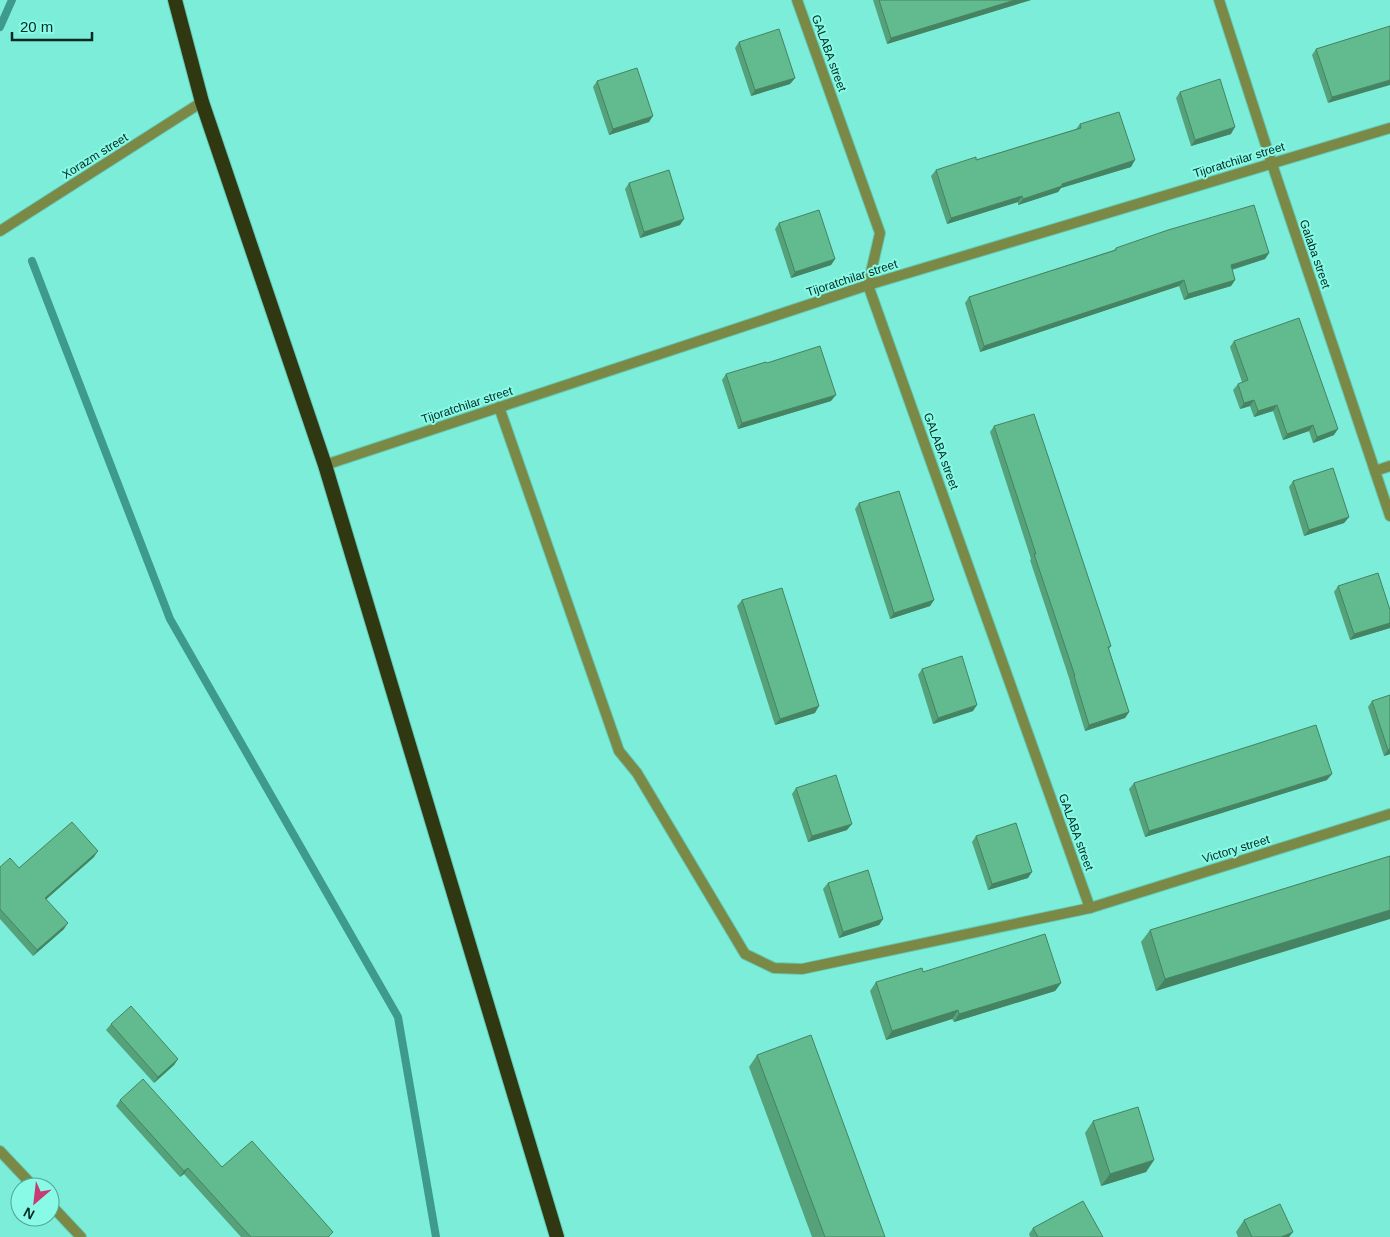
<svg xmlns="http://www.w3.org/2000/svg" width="1390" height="1237" viewBox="0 0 1390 1237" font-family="Helvetica,sans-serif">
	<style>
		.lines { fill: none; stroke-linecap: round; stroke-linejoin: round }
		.stream { stroke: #3e9b8b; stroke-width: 8 }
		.service-casing { stroke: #65cab7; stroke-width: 12 }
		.minor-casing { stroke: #65cab7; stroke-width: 12 }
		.tertiary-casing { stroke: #65cab7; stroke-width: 12 }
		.trunk-casing { stroke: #65cab7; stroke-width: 16 }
		.service { stroke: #7a8a46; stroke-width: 10 }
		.minor { stroke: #7a8a46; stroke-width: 10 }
		.tertiary { stroke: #7a8a46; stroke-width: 10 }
		.trunk { stroke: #303812; stroke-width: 14 }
		.wall { fill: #54a17a }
		.shaded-wall { fill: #458363 }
		.building { fill: #62bb8e; stroke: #458363 }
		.labels { text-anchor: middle; stroke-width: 4; stroke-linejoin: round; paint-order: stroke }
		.street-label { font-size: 12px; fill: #022923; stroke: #89fae5 }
	</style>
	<rect width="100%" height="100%" fill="#7bedd8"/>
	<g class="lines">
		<!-- stream -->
		<g class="stream">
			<polyline points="0,27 12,0"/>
			<polyline points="32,261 170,619 398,1017 436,1237"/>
		</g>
		<!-- service casing -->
		<g class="service-casing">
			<polyline id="service" points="499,407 619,751 637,773 745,954 774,968 802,969 1090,908"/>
		</g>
		<!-- minor casing -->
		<g class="minor-casing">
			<g id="minor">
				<polyline points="797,0 880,233 868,285 1090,908 1390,814"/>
				<polyline points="1219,0 1272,164 1390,516"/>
				<polyline points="325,465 868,285 1390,128"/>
				<polyline points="1375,471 1390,466"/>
			</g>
		</g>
		<!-- tertiary casing -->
		<g class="tertiary-casing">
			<g id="tertiary">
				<polyline points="0,231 202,102"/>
				<polyline points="0,1151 34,1187"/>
				<polyline points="50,1204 81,1237"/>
			</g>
		</g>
		<!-- trunk casing -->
		<g class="trunk-casing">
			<polyline id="trunk" points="175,0 202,102 325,465 557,1237"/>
		</g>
		<!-- service -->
		<use href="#service" class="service"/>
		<!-- minor -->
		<use href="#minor" class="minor"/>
		<!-- tertiary -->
		<use href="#tertiary" class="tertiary"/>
		<!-- trunk -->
		<use href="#trunk" class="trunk"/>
	</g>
	<!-- wall -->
	<g class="wall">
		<polygon points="873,0 1031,0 887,44"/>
		<polygon points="1390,26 1328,103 1312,55 1316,49"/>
		<polygon points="739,42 795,78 790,84 751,96 735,48"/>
		<polygon points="597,81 649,122 609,135 593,87"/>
		<polygon points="1180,92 1231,134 1191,146 1176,98"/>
		<polygon points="1080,124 1131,167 1061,188 1058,192 1018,205 1018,202 947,224 931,176 936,170 976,160 1076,129"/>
		<polygon points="629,183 680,225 640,238 625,189"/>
		<polygon points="779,223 835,259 831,265 791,278 775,229"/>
		<polygon points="1116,248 1269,253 1265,259 1232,270 1235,280 1231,286 1184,300 1179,286 980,352 965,303 969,297 1114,250"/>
		<polygon points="1234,341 1334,435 1313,443 1309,431 1283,440 1273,411 1254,417 1250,406 1240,409 1233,390 1238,384 1242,382 1230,347"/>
		<polygon points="767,363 831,401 738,429 722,380 726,374"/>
		<polygon points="994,426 1111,646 1109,649 1129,712 1125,718 1085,731 1070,682 1070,681 1030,560 1031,559 990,432"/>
		<polygon points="1293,481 1349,517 1344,523 1304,536 1289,487"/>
		<polygon points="859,503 934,600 930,606 890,619 855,509"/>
		<polygon points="1338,586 1390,610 1390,628 1350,640 1334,592"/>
		<polygon points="742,600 815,713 775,725 737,606"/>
		<polygon points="922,669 973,711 933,724 918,675"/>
		<polygon points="1372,701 1390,754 1384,756 1368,707"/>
		<polygon points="1327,780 1145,837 1129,789 1134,783"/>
		<polygon points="796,788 847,830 808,842 792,794"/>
		<polygon points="976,836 1028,878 988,890 972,842"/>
		<polygon points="1390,856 1156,991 1141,942 1150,930"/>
		<polygon points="94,857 46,899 64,929 33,956 0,919 0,867 19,868"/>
		<polygon points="828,883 883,919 879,925 839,938 823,889"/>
		<polygon points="923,972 1061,983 1055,991 954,1022 952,1019 886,1040 870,991 876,982"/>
		<polygon points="111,1024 178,1059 174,1065 154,1083 106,1030"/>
		<polygon points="757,1055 885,1237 812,1237 749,1067"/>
		<polygon points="120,1100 222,1167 330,1237 241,1237 184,1174 180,1177 116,1106"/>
		<polygon points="1093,1121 1154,1160 1146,1172 1101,1186 1085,1133"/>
		<polygon points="1244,1220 1289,1237 1238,1237 1236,1232"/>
		<polygon points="1033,1228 1103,1237 1030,1237 1029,1234"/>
	</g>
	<!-- shaded-wall -->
	<g class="shaded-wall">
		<polygon points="1015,0 1031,0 887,44 891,38"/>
		<polygon points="795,78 790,84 751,96 755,90"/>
		<polygon points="1390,80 1390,85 1328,103 1332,97"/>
		<polygon points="653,116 649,122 609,135 613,129"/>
		<polygon points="1235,127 1231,134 1191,146 1195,140"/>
		<polygon points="1135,160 1131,167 1061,188 1058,192 1018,205 1023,199 1062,184"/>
		<polygon points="1022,196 1018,202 947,224 951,218"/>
		<polygon points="684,219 680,225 640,238 644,232"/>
		<polygon points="1269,253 1265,259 1227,271 1231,265"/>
		<polygon points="835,259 831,265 791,278 795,272"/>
		<polygon points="1184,280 1179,286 980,352 984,346"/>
		<polygon points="1235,280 1231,286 1184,300 1188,294"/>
		<polygon points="836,395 831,401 738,429 742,423"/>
		<polygon points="1254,400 1250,406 1240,409 1244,403"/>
		<polygon points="1277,405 1273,411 1254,417 1258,411"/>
		<polygon points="1313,425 1309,431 1283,440 1287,434"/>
		<polygon points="1338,429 1334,435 1313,443 1317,437"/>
		<polygon points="1349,517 1344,523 1304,536 1309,530"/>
		<polygon points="934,600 930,606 890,619 894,613"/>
		<polygon points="1390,623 1390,628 1350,640 1354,634"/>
		<polygon points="977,705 973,711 933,724 938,718"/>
		<polygon points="819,706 815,713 775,725 780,719"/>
		<polygon points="1129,712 1125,718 1085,731 1089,725"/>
		<polygon points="1390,749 1390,754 1384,756 1388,750"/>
		<polygon points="1332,774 1327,780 1145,837 1149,831"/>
		<polygon points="852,824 847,830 808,842 812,836"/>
		<polygon points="98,851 94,857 41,904 45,898"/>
		<polygon points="1032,872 1028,878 988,890 992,884"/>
		<polygon points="1390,910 1390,919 1156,991 1165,979"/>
		<polygon points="883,919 879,925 839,938 843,932"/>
		<polygon points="68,923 64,929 33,956 37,950"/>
		<polygon points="1061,983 1055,991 954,1022 959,1014"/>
		<polygon points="958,1010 952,1019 886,1040 892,1031"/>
		<polygon points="178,1059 174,1065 154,1083 158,1077"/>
		<polygon points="1154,1160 1146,1172 1101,1186 1110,1174"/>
		<polygon points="188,1168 184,1174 180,1177 184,1171"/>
		<polygon points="1293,1232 1289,1237 1281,1237"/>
	</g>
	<!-- building -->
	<g class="building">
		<polygon points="879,0 1015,0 891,38"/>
		<polygon points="1390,26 1390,80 1332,97 1316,49"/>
		<polygon points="779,29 795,78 755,90 739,42"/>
		<polygon points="637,68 653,116 613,129 597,81"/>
		<polygon points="1220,79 1235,127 1195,140 1180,92"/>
		<polygon points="1119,112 1135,160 1062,184 1062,186 1023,199 1022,196 951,218 936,170 976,157 976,160 1081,128 1080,124"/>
		<polygon points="669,170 684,219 644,232 629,183"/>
		<polygon points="1254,205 1269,253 1231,265 1235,280 1188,294 1184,280 984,346 969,297 1116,250 1116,248 1168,230"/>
		<polygon points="819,210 835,259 795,272 779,223"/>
		<polygon points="1299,318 1338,429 1317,437 1313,425 1287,434 1277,405 1258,411 1254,400 1244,403 1238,384 1248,380 1234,341"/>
		<polygon points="820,346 836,395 742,423 726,374 766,362 767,363"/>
		<polygon points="1034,414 1111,646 1108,647 1129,712 1089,725 1074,676 1075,676 1034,554 1036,554 994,426"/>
		<polygon points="1333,468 1349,517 1309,530 1293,481"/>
		<polygon points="899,491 934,600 894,613 859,503"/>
		<polygon points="1378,573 1390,610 1390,623 1354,634 1338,586"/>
		<polygon points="782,588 819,706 780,719 742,600"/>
		<polygon points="962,656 977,705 938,718 922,669"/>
		<polygon points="1390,695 1390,749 1388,750 1372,701"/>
		<polygon points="1316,725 1332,774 1149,831 1134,783"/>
		<polygon points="836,775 852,824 812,836 796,788"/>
		<polygon points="72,822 98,851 45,898 68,923 37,950 0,909 0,867 10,858 19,868"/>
		<polygon points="1016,823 1032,872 992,884 976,836"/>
		<polygon points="1390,856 1390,910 1165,979 1150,930"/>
		<polygon points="868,870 883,919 843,932 828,883"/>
		<polygon points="1045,934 1061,983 959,1014 958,1010 892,1031 876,982 922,968 923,972"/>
		<polygon points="131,1006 178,1059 158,1077 111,1024"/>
		<polygon points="811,1035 885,1237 825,1237 757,1055"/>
		<polygon points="143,1079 222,1167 252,1141 333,1232 328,1237 251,1237 188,1168 184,1171 120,1100"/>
		<polygon points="1138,1107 1154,1160 1110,1174 1093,1121"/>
		<polygon points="1083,1201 1103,1237 1038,1237 1033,1228"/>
		<polygon points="1280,1204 1293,1232 1281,1237 1252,1237 1244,1220"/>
	</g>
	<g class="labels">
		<!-- street labels -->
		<g class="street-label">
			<text transform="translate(829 53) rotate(70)" y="4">GALABA street</text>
			<text transform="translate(95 156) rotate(-32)" y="4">Xorazm street</text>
			<text transform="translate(1239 160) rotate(-17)" y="4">Tijoratchilar street</text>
			<text transform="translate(1315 254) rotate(71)" y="4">Galaba street</text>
			<text transform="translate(852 278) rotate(-18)" y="4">Tijoratchilar street</text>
			<text transform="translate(467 405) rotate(-18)" y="4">Tijoratchilar street</text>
			<text transform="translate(941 451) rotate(70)" y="4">GALABA street</text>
			<text transform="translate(1076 832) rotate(70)" y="4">GALABA street</text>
			<text transform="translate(1236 849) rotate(-17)" y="4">Victory street</text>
		</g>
	</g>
	<!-- north arrow -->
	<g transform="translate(35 1202) rotate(208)"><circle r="24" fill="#89fae5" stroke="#53a697"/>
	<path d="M0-4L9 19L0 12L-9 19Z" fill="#c63b73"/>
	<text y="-8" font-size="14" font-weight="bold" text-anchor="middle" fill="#022923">N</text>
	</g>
	<!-- scale -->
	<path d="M12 32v8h80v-8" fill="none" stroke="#022923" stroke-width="2.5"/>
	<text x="20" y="32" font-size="15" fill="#022923" stroke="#89fae5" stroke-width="4" paint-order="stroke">20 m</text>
</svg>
